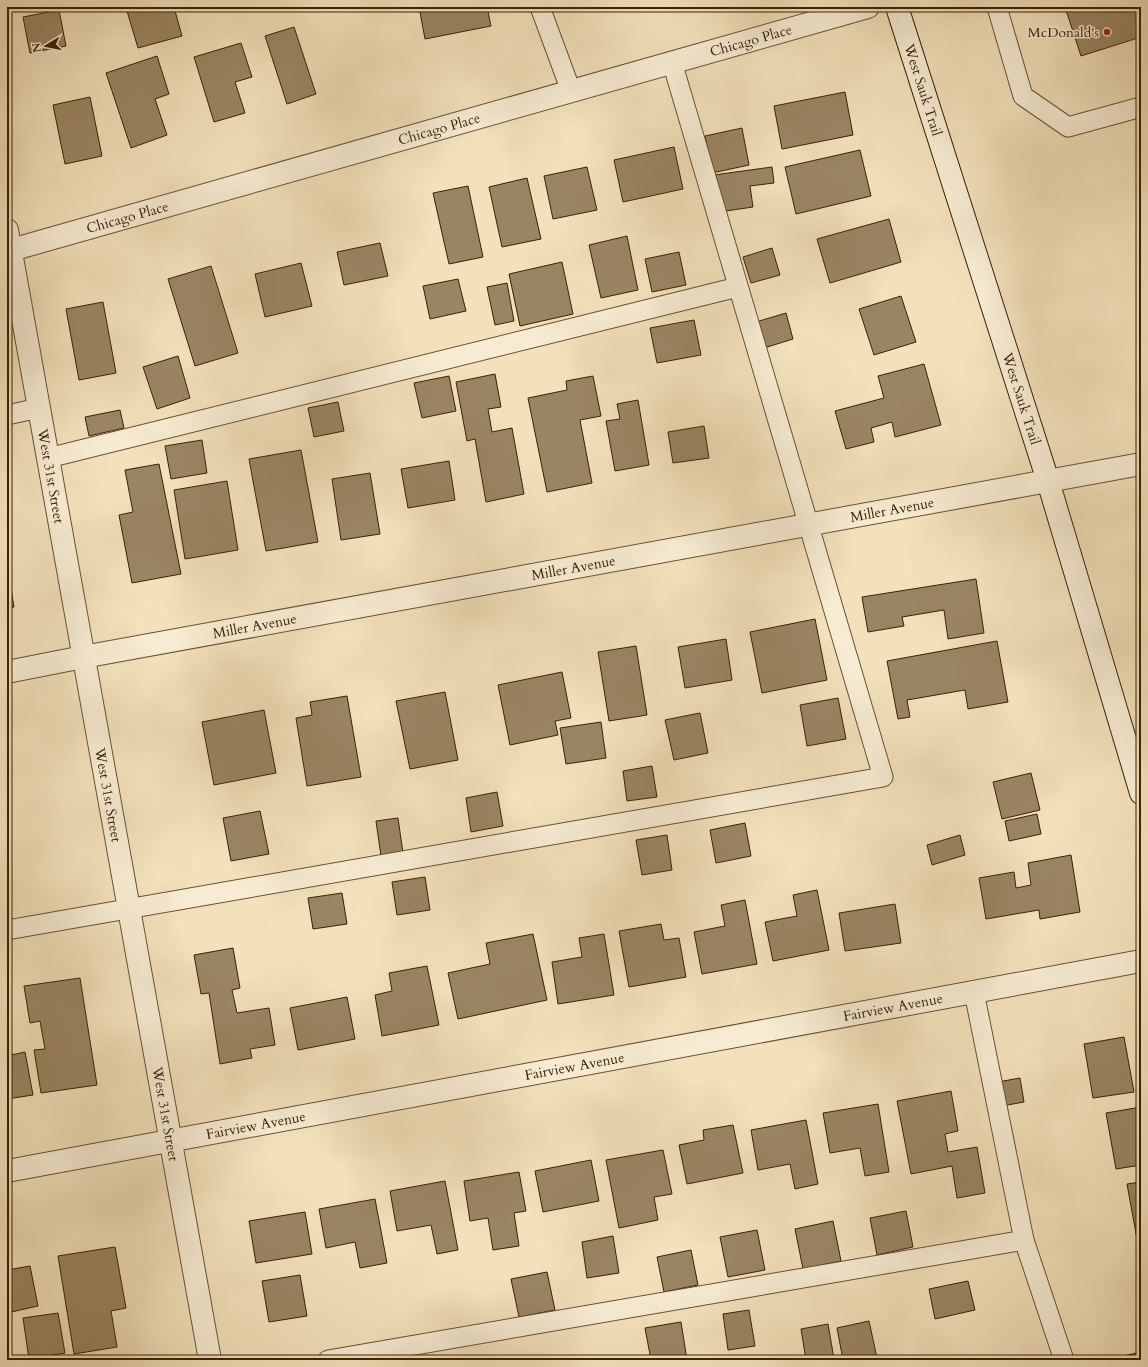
<svg xmlns="http://www.w3.org/2000/svg" width="1148" height="1367" viewBox="0 0 1148 1367" font-family="Cardo,serif">
	<style>
		.building { fill: #9a8563; stroke: #3a2104 }
		.lines { fill: none; stroke-linecap: round; stroke-linejoin: round }
		.lane-casing { stroke: #685132; stroke-width: 21 }
		.street-casing { stroke: #685132; stroke-width: 24 }
		.secondary-casing { stroke: #3a2104; stroke-width: 24 }
		.lane { stroke: #f7ecd3; stroke-width: 19 }
		.street { stroke: #f7ecd3; stroke-width: 22 }
		.secondary { stroke: #f7ecd3; stroke-width: 22 }
		.poi-dot { fill: #8f2418; stroke: #f7ecd3; stroke-width: 1.5 }
		.labels { text-anchor: middle; stroke-width: 3; stroke-linejoin: round; paint-order: stroke }
		.poi-label { font-size: 14px; fill: #3a2104; stroke: #f7ecd3; text-anchor: end }
		.street-label { font-size: 14px; fill: #3a2104; stroke: #f7ecd3 }
	</style>
	<rect width="100%" height="100%" fill="#f2e1bb"/>
	<filter id="stains"><feTurbulence type="fractalNoise" baseFrequency=".005" numOctaves="4"/><feColorMatrix values="0 0 0 0 .2 0 0 0 0 .09 0 0 0 0 .02 0 0 0 .5 -.17"/></filter>
	<radialGradient id="worn" r=".72"><stop offset=".6" stop-color="#630" stop-opacity="0"/><stop offset="1" stop-color="#630" stop-opacity=".3"/></radialGradient>
	<!-- building -->
	<g class="building">
		<polygon points="140,7 174,7 182,36 138,48 127,11"/>
		<polygon points="419,7 487,7 491,26 425,39"/>
		<polygon points="1065,7 1141,7 1141,23 1140,23 1141,37 1081,56"/>
		<polygon points="59,10 66,46 30,53 23,17"/>
		<polygon points="294,27 316,94 287,104 265,36"/>
		<polygon points="241,43 252,77 235,82 245,113 214,122 194,57"/>
		<polygon points="157,56 169,94 155,99 167,135 131,148 106,73"/>
		<polygon points="845,92 853,135 782,149 774,106"/>
		<polygon points="90,97 102,156 65,164 53,105"/>
		<polygon points="742,128 749,165 712,173 705,136"/>
		<polygon points="674,147 683,189 623,202 614,160"/>
		<polygon points="860,150 871,196 796,214 785,167"/>
		<polygon points="587,167 597,210 553,219 544,176"/>
		<polygon points="772,167 774,183 750,186 753,207 719,212 714,175"/>
		<polygon points="527,178 541,239 502,247 489,187"/>
		<polygon points="468,186 483,257 449,264 433,193"/>
		<polygon points="889,219 901,262 830,283 817,239"/>
		<polygon points="627,236 638,290 601,298 589,245"/>
		<polygon points="380,243 388,276 344,285 337,252"/>
		<polygon points="772,248 780,275 751,283 743,257"/>
		<polygon points="679,252 686,285 652,292 645,259"/>
		<polygon points="562,262 573,314 520,326 509,274"/>
		<polygon points="301,263 312,306 265,317 255,274"/>
		<polygon points="211,266 238,353 195,366 168,279"/>
		<polygon points="458,279 466,311 430,319 423,286"/>
		<polygon points="507,283 514,321 495,325 487,287"/>
		<polygon points="901,296 916,342 874,355 859,309"/>
		<polygon points="103,302 116,373 79,380 66,309"/>
		<polygon points="786,313 793,339 764,348 756,322"/>
		<polygon points="694,320 701,355 657,363 650,328"/>
		<polygon points="178,356 190,398 157,409 143,367"/>
		<polygon points="924,364 941,425 895,437 892,422 871,428 874,442 846,449 835,411 884,398 878,376"/>
		<polygon points="495,374 501,407 488,409 492,432 512,428 524,494 486,502 475,439 467,441 456,382"/>
		<polygon points="449,376 456,411 422,418 414,383"/>
		<polygon points="593,376 601,416 580,420 592,483 547,492 528,398 567,390 566,381"/>
		<polygon points="638,400 649,465 615,471 606,421 620,419 617,404"/>
		<polygon points="338,402 344,431 314,437 308,408"/>
		<polygon points="120,410 124,428 89,436 85,417"/>
		<polygon points="704,426 709,458 673,463 668,432"/>
		<polygon points="202,440 207,473 171,479 165,446"/>
		<polygon points="301,450 318,542 266,551 249,459"/>
		<polygon points="449,461 455,500 408,508 401,469"/>
		<polygon points="159,464 181,574 132,583 119,515 133,512 125,470"/>
		<polygon points="370,473 380,534 341,540 332,479"/>
		<polygon points="227,481 238,550 185,559 174,490"/>
		<polygon points="7,565 14,607 7,608"/>
		<polygon points="976,579 984,633 948,639 944,610 902,617 904,626 868,632 862,597"/>
		<polygon points="815,619 827,680 762,693 750,632"/>
		<polygon points="726,639 732,680 685,688 678,647"/>
		<polygon points="997,641 1008,702 968,709 965,690 907,700 910,717 898,719 887,661"/>
		<polygon points="636,646 647,715 609,721 598,652"/>
		<polygon points="562,672 571,718 555,721 558,735 510,745 498,685"/>
		<polygon points="445,692 458,760 410,769 396,701"/>
		<polygon points="347,696 361,777 307,786 296,718 312,715 310,702"/>
		<polygon points="838,698 846,739 807,746 800,705"/>
		<polygon points="264,710 276,773 214,785 202,722"/>
		<polygon points="700,713 708,753 674,760 665,720"/>
		<polygon points="601,722 606,758 566,764 560,728"/>
		<polygon points="652,766 657,797 627,801 623,771"/>
		<polygon points="1031,773 1040,810 1002,819 993,782"/>
		<polygon points="497,792 503,826 471,832 466,798"/>
		<polygon points="260,811 269,854 231,861 223,818"/>
		<polygon points="1037,814 1041,834 1009,841 1005,821"/>
		<polygon points="398,818 403,853 381,856 376,821"/>
		<polygon points="745,823 751,856 716,863 710,830"/>
		<polygon points="667,835 672,870 642,875 636,840"/>
		<polygon points="960,835 965,855 932,865 927,845"/>
		<polygon points="1071,855 1080,912 1040,919 1039,910 986,919 979,878 1014,872 1016,888 1031,885 1028,863"/>
		<polygon points="425,877 430,910 397,915 392,882"/>
		<polygon points="817,890 829,950 773,961 765,922 797,916 793,895"/>
		<polygon points="342,893 347,924 313,929 308,898"/>
		<polygon points="745,900 757,964 702,974 694,932 725,926 721,905"/>
		<polygon points="895,904 901,943 845,951 839,913"/>
		<polygon points="661,924 664,940 679,938 686,977 629,987 619,931"/>
		<polygon points="533,934 547,1000 458,1019 448,973 490,964 486,943"/>
		<polygon points="604,934 614,995 558,1004 552,962 582,957 579,938"/>
		<polygon points="233,948 240,988 232,990 237,1013 269,1008 275,1045 250,1049 252,1058 220,1064 209,993 201,994 194,955"/>
		<polygon points="427,966 439,1025 382,1036 375,995 392,991 389,973"/>
		<polygon points="80,978 97,1085 41,1093 34,1050 45,1049 40,1021 30,1023 24,986"/>
		<polygon points="347,997 355,1039 298,1050 290,1008"/>
		<polygon points="1124,1037 1134,1092 1093,1098 1084,1044"/>
		<polygon points="25,1052 33,1095 7,1099 7,1056"/>
		<polygon points="1020,1078 1024,1102 1002,1106 998,1082"/>
		<polygon points="951,1091 958,1131 945,1134 948,1152 977,1147 985,1193 957,1198 952,1166 911,1174 897,1101"/>
		<polygon points="878,1104 889,1172 865,1176 860,1148 830,1153 823,1113"/>
		<polygon points="1141,1107 1141,1165 1116,1169 1106,1113"/>
		<polygon points="806,1120 818,1184 795,1189 790,1164 758,1170 751,1130"/>
		<polygon points="733,1125 743,1173 687,1184 679,1145 704,1140 703,1130"/>
		<polygon points="663,1150 672,1194 654,1197 658,1220 619,1228 606,1160"/>
		<polygon points="591,1160 599,1201 543,1212 535,1171"/>
		<polygon points="519,1172 526,1211 514,1213 519,1246 493,1250 488,1218 470,1221 464,1181"/>
		<polygon points="445,1181 458,1250 437,1254 431,1225 397,1231 390,1191"/>
		<polygon points="1141,1182 1141,1239 1137,1239 1127,1184"/>
		<polygon points="375,1199 387,1263 360,1268 355,1242 326,1248 319,1209"/>
		<polygon points="906,1211 913,1247 877,1255 870,1218"/>
		<polygon points="305,1212 312,1254 256,1263 249,1221"/>
		<polygon points="833,1221 841,1261 803,1269 795,1229"/>
		<polygon points="757,1230 765,1270 728,1277 720,1237"/>
		<polygon points="613,1236 619,1273 587,1278 582,1242"/>
		<polygon points="115,1247 126,1308 111,1311 117,1347 74,1354 58,1256"/>
		<polygon points="691,1250 698,1285 664,1292 657,1257"/>
		<polygon points="30,1266 38,1306 7,1313 7,1270"/>
		<polygon points="547,1272 555,1310 519,1317 511,1279"/>
		<polygon points="300,1275 307,1316 269,1322 262,1281"/>
		<polygon points="968,1281 975,1310 935,1319 929,1289"/>
		<polygon points="749,1310 755,1346 728,1350 723,1314"/>
		<polygon points="58,1313 65,1353 29,1359 23,1318"/>
		<polygon points="869,1321 877,1358 869,1360 843,1360 837,1328"/>
		<polygon points="681,1322 687,1360 651,1360 645,1328"/>
		<polygon points="828,1324 834,1359 806,1360 801,1329"/>
		<polygon points="1141,1352 1141,1360 1114,1360 1114,1358"/>
	</g>
	<g class="lines">
		<!-- lane casing -->
		<g class="lane-casing">
			<g id="lane">
				<polyline points="540,7 571,91"/>
				<polyline points="997,7 1023,96 1068,127 1141,107"/>
				<polyline points="7,415 39,408"/>
				<polyline points="48,458 738,287"/>
				<polyline points="7,930 883,777 672,62"/>
				<polyline points="974,992 1024,1240 1064,1360"/>
				<polyline points="328,1360 1024,1240"/>
			</g>
		</g>
		<!-- street casing -->
		<g class="street-casing">
			<g id="street">
				<path id="s1" d="M7,230L210,1360"/>
				<path id="s2" d="M11,250L868,7"/>
				<path id="s3" d="M7,672L83,657L1141,464"/>
				<path id="s4" d="M7,1171L1141,961"/>
			</g>
		</g>
		<!-- secondary casing -->
		<g class="secondary-casing">
			<g id="secondary">
				<path id="s5" d="M897,7L1048,481L1141,793"/>
			</g>
		</g>
		<!-- lane -->
		<use href="#lane" class="lane"/>
		<!-- street -->
		<use href="#street" class="street"/>
		<!-- secondary -->
		<use href="#secondary" class="secondary"/>
	</g>
	<!-- markers -->
	<circle class="poi-dot" cx="1107" cy="32" r="4"/>
	<g class="labels">
		<!-- poi labels -->
		<g class="poi-label">
			<text x="1099" y="37">McDonald's</text>
		</g>
		<!-- street labels -->
		<g class="street-label">
			<text dy="5" stroke="none"><textPath href="#s2" startOffset="769">Chicago Place</textPath></text>
			<text dy="5" stroke="none"><textPath href="#s5" startOffset="87">West Sauk Trail</textPath></text>
			<text dy="5" stroke="none"><textPath href="#s2" startOffset="445">Chicago Place</textPath></text>
			<text dy="5" stroke="none"><textPath href="#s2" startOffset="121">Chicago Place</textPath></text>
			<text dy="5" stroke="none"><textPath href="#s5" startOffset="411">West Sauk Trail</textPath></text>
			<text dy="5" stroke="none"><textPath href="#s1" startOffset="250">West 31st Street</textPath></text>
			<text dy="5" stroke="none"><textPath href="#s3" startOffset="900">Miller Avenue</textPath></text>
			<text dy="5" stroke="none"><textPath href="#s3" startOffset="576">Miller Avenue</textPath></text>
			<text dy="5" stroke="none"><textPath href="#s3" startOffset="252">Miller Avenue</textPath></text>
			<text dy="5" stroke="none"><textPath href="#s1" startOffset="574">West 31st Street</textPath></text>
			<text dy="5" stroke="none"><textPath href="#s4" startOffset="901">Fairview Avenue</textPath></text>
			<text dy="5" stroke="none"><textPath href="#s4" startOffset="577">Fairview Avenue</textPath></text>
			<text dy="5" stroke="none"><textPath href="#s1" startOffset="898">West 31st Street</textPath></text>
			<text dy="5" stroke="none"><textPath href="#s4" startOffset="253">Fairview Avenue</textPath></text>
		</g>
	</g>
	<!-- margin -->
	<rect width="1148" height="1367" fill="none" stroke="#f2e1bb" stroke-width="24"/>
	<rect x="8" y="8" width="1132" height="1351" fill="none" stroke="#3a2104" stroke-width="2"/>
	<rect x="12" y="12" width="1124" height="1343" fill="none" stroke="#3a2104"/>
	<!-- north arrow -->
	<g transform="translate(46 46) rotate(260)" stroke="#f7ecd3" stroke-width="3" paint-order="stroke">
	<path d="M0-3L7 15L0 10L-7 15Z" fill="#3a2104"/>
	<text y="-6" font-size="11" font-weight="bold" text-anchor="middle" fill="#3a2104">N</text>
	</g>
	<rect width="100%" height="100%" filter="url(#stains)"/>
	<rect width="100%" height="100%" fill="url(#worn)"/>
</svg>
